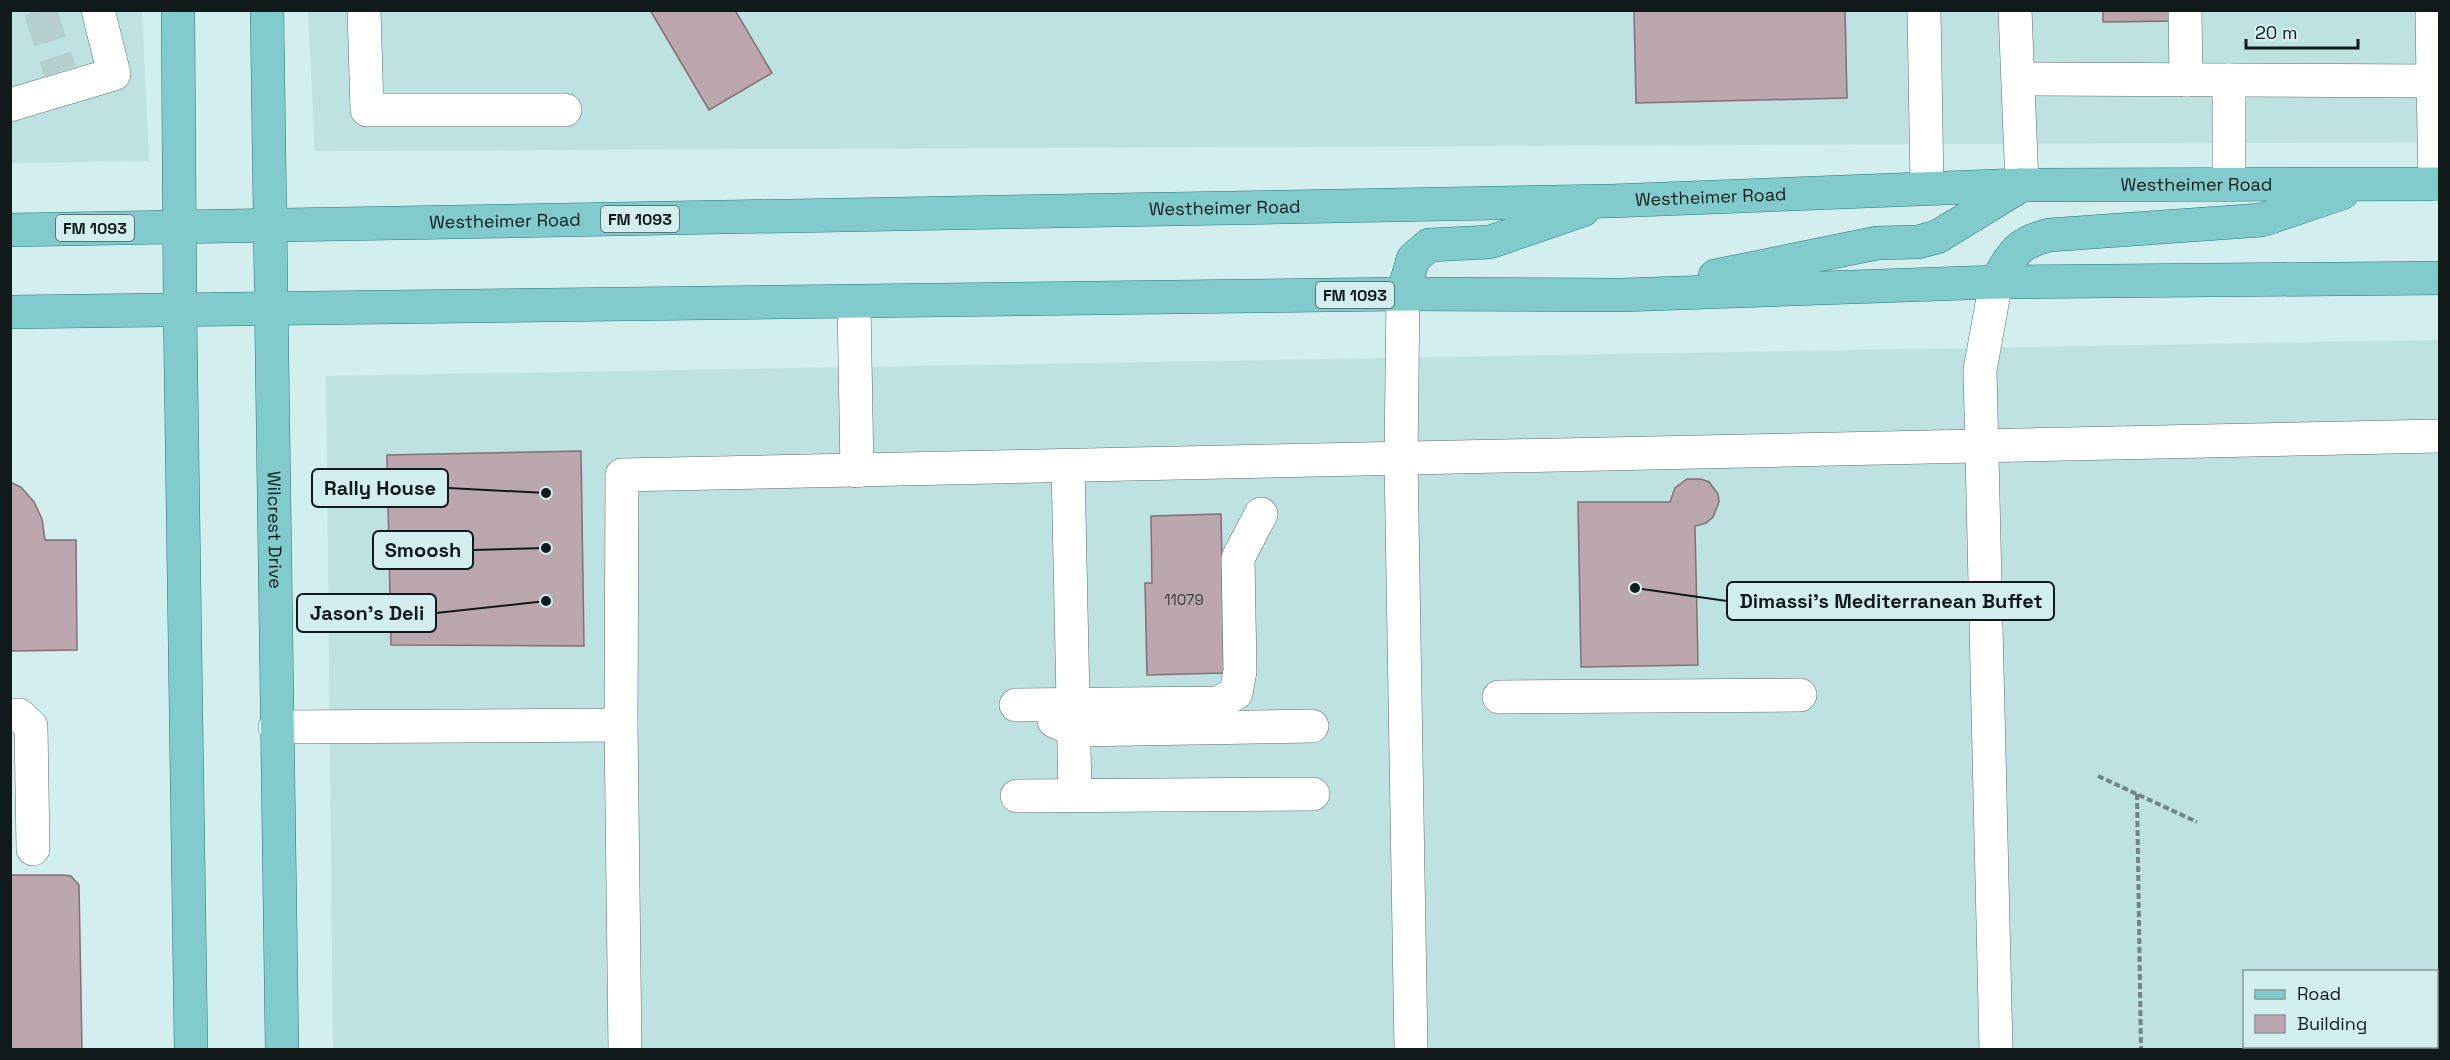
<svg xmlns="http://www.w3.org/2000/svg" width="2450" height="1060" viewBox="0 0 2450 1060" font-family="'Space Grotesk',sans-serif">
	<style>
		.built { fill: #bee2e2; fill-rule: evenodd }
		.building { fill: #bda7ae; stroke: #836e75; stroke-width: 1.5 }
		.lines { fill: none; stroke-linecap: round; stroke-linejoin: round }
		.minor-tunnel { stroke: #b6cece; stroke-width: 33; stroke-dasharray: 33 16; stroke-linecap: butt }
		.minor-casing { stroke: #556d6e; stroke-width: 34 }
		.major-casing { stroke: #247679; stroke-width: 34 }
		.path { stroke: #728485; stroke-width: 4; stroke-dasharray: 6 3; stroke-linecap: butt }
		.minor { stroke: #fff; stroke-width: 33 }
		.major { stroke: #82cbcd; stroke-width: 33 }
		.labels { text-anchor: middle; stroke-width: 5; stroke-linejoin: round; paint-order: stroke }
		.number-label { font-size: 15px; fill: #3c3d40 }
		.shield { fill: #d3eeee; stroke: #4b5a5a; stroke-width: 1.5 }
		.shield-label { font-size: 16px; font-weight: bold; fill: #111a1b }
		.street-label { font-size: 18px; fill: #111a1b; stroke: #d3eeee }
		.leader { fill: none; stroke: #111a1b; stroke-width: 2 }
		.callout-dot { fill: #111a1b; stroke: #d3eeee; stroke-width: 2 }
		.callout { fill: #d3eeee; stroke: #111a1b; stroke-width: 2 }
		.callout-label { font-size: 20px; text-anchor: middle; font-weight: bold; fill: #111a1b }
	</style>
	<rect width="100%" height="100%" fill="#d3eeee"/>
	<!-- built -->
	<g class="built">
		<polygon points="10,11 142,11 149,161 11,163"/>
		<polygon points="308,11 2439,11 2439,142 315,151"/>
		<path d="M2439,340V1049H333L326,376ZM2244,972H2436V1046H2244Z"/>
	</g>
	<!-- building -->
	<g class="building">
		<polygon points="650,10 735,10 772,73 709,110"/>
		<polygon points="1634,10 1845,10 1847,98 1636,103"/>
		<polygon points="2103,10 2174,10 2174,21 2103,22"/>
		<polygon points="581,451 584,646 391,645 387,455"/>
		<polygon points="1687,479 1701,479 1709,482 1718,494 1719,502 1713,517 1706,523 1695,526 1698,665 1581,667 1578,502 1670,502 1675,488"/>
		<polygon points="10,482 21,487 34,502 42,519 45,540 76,540 77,650 10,651"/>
		<polygon points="1221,514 1224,673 1147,675 1145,583 1152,583 1151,516"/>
		<polygon points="10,875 63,875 71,876 79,885 82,1050 10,1050"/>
	</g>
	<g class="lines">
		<!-- minor-tunnel -->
		<polyline class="minor-tunnel" points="40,10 60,71"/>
		<!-- minor casing -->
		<g class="minor-casing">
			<g id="minor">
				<polyline points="364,10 367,110 565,110"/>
				<polyline points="1924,10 1927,187"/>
				<polyline points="2015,10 2022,185"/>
				<polyline points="2185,10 2186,80"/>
				<polyline points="2432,10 2433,81 2440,81"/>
				<polyline points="2018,79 2433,81 2435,184"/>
				<polyline points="2229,80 2229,185"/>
				<polyline points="10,105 114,74 98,10"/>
				<polyline points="1996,282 1980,370 1996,1050"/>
				<polyline points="1403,294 1401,459 1411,1050"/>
				<polyline points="854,303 857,471"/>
				<polyline points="1068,466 1075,795"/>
				<polyline points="1499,697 1800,695"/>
				<polyline points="1016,705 1218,703 1236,693 1240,671 1238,558 1261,514"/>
				<polyline points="10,715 19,715 31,726 33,849"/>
				<polyline points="1054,721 1074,730 1312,726"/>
				<polyline points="275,727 621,725"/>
				<polyline points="1017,796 1313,794"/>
				<polyline points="625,1050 621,725 622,475 2440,436"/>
			</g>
		</g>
		<!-- major casing -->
		<g class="major-casing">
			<g id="major">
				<polyline points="178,10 180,310 191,1050"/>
				<path id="s1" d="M267,10L282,1050"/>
				<path id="s2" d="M10,230L1611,201L2022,185L2440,184"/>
				<polyline points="1715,276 1877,243 1918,242 1937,237 2022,185"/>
				<path d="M1996,282C2013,254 2015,244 2049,235L2262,220L2342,193"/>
				<polyline points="1403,294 1413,259 1429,245 1490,242 1583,210"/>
				<polyline points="10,312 1403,294 1622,295 1996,282 2440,278"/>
			</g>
		</g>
		<!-- path -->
		<g class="path">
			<polyline points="2098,776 2197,822"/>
			<polyline points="2137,794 2141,1050"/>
		</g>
		<!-- minor -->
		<use href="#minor" class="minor"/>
		<!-- major -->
		<use href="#major" class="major"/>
	</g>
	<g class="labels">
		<!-- number labels -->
		<g class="number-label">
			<text x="1184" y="605">11079</text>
		</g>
		<!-- shield labels -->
		<g class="shield">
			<rect x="601" y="206" width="78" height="26" rx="4.5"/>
			<rect x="56" y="215" width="78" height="26" rx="4.5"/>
			<rect x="1316" y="282" width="78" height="26" rx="4.5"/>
		</g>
		<g class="shield-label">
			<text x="640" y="225">FM 1093</text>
			<text x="95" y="234">FM 1093</text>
			<text x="1355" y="301">FM 1093</text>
		</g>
		<!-- street labels -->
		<g class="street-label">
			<text dy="6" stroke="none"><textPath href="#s2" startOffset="2187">Westheimer Road</textPath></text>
			<text dy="6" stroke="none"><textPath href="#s2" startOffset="1701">Westheimer Road</textPath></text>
			<text dy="6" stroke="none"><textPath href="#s2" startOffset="1215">Westheimer Road</textPath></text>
			<text dy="6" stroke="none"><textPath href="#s2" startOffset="495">Westheimer Road</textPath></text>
			<text dy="6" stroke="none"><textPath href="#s1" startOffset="520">Wilcrest Drive</textPath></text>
		</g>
	</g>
	<!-- callouts -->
	<path class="leader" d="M546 493L448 488M546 548L473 550M1635 588L1727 601M546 601L436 613"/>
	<g class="callout-dot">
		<circle cx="546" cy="493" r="6"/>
		<circle cx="546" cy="548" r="6"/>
		<circle cx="1635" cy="588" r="6"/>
		<circle cx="546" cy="601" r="6"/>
	</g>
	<g class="callout">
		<rect x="312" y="469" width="136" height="38" rx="6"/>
		<rect x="373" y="531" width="100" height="38" rx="6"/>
		<rect x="1727" y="582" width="327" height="38" rx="6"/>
		<rect x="297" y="594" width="139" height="38" rx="6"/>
	</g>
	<g class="callout-label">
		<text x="380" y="495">Rally House</text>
		<text x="423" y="557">Smoosh</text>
		<text x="1891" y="608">Dimassi's Mediterranean Buffet</text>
		<text x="367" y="620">Jason's Deli</text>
	</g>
	<!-- border -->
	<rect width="2450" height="1060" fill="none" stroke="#111a1b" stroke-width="24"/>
	<!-- legend -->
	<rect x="2243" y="970" width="195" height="78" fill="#d3eeee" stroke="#85999a" stroke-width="1.5"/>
	<rect x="2255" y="990" width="30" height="9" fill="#82cbcd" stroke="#85999a" stroke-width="1.5"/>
	<text x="2297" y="1000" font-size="18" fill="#111a1b">Road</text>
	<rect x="2255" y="1015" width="30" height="18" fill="#bda7ae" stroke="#85999a" stroke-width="1.5"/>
	<text x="2297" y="1030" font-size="18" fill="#111a1b">Building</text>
	<!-- scale -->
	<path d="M2246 39v9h112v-9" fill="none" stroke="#111a1b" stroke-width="3"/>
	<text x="2255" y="39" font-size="18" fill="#111a1b" stroke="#d3eeee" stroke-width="4.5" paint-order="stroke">20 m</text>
</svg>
